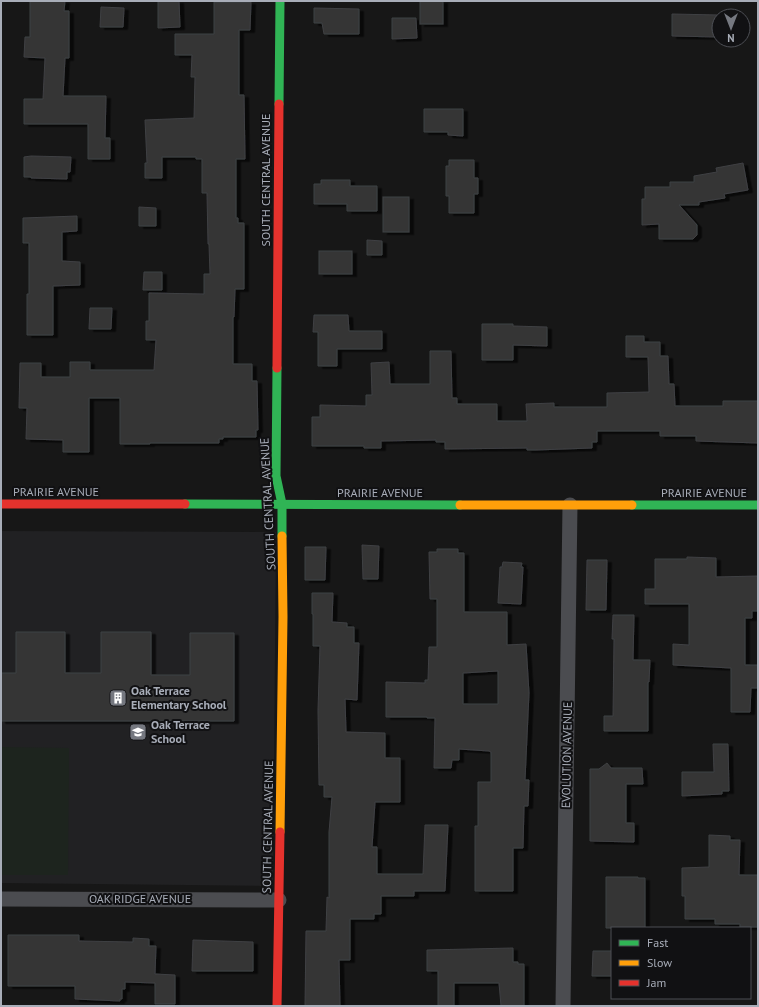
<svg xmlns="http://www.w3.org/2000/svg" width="759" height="1007" viewBox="0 0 759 1007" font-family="'PT Sans',sans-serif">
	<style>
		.built { fill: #212123 }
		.green { fill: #1d241e }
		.building { fill: #353536; stroke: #3f4043; fill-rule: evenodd; filter: url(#shadow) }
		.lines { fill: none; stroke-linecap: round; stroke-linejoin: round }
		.street { stroke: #4b4c50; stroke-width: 15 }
		.fast { stroke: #30b455; stroke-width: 9 }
		.slow { stroke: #ff9f0a; stroke-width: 9 }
		.jam { stroke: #e5322d; stroke-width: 9 }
		.labels { text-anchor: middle; stroke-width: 4; stroke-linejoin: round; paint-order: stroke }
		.street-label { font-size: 12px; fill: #a8adb8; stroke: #111113 }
		.poi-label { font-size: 12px; font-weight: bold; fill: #a8adb8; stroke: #111113; text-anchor: start }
	</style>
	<defs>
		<filter id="shadow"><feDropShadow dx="4.5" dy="2.5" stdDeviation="0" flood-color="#0009"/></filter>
	</defs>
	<rect width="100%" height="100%" fill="#171717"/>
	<!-- built -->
	<polygon class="built" points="1,531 276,532 273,886 1,883"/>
	<!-- green -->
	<polygon class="green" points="1,747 69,748 68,875 1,875"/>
	<!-- building -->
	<g class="building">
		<polygon points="30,1 65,1 64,11 69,11 69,58 65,58 63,96 106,96 105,138 110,138 110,159 88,159 88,124 24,124 24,99 43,99 45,58 24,57 25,37 30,37"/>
		<polygon points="158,1 179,1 180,27 158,28"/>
		<rect x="420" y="1" width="23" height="23"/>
		<polygon points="214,2 251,2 250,30 239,30 239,95 244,95 245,159 236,159 236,218 238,218 238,223 244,223 244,289 235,289 234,317 233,317 233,364 252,364 252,381 257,381 258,430 256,430 256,437 223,437 223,439 219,439 219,443 150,443 150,444 120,444 120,398 89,398 89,452 63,452 63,440 26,439 27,408 19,408 20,363 41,363 41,377 70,377 70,362 90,362 90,370 154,370 156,340 146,340 146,321 149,321 149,293 204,294 204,274 210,274 209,244 208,244 207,193 202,193 202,159 196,159 196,157 162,157 162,178 145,178 145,163 147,163 145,120 194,118 195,77 191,77 192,55 175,55 175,34 214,34"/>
		<polygon points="101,7 124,8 123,27 100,27"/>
		<polygon points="314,8 359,9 359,34 324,34 322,23 314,23"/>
		<polygon points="672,14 719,15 719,37 672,36"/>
		<polygon points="392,18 416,18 417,38 392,39"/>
		<polygon points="424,109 463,109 463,136 448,135 448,132 424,132"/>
		<polygon points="31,156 71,157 70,172 67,172 67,179 31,178 31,177 24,177 24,157"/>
		<polygon points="449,160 474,160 474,178 478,178 478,194 474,194 474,213 449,213 449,196 446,196 446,166 449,166"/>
		<polygon points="743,163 748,190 724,194 725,198 699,202 699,205 679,205 697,225 697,235 693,239 659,239 659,224 642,225 642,199 645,199 645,187 670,187 670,182 694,182 694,176 717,172 716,168"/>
		<polygon points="321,180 350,180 350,186 377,186 377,211 347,211 347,204 314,204 314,184 321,184"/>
		<rect x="383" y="197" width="26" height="35"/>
		<polygon points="139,207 156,208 156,226 139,226"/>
		<polygon points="77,216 77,231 62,232 62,261 80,262 80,285 53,286 53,335 27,335 27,294 29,294 29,243 23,243 23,218"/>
		<polygon points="367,240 382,241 382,255 367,255"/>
		<rect x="319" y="251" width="33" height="23"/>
		<polygon points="144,272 162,272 162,290 143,290"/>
		<polygon points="90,308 112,308 111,329 89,329"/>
		<polygon points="314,315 348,315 349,331 382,331 382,349 337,349 337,366 318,366 318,332 313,332"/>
		<polygon points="482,324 513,324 513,326 547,327 547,346 513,345 513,360 482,360"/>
		<polygon points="626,336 644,336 644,342 660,342 660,356 668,356 669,384 674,384 675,406 723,406 723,401 758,401 758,443 696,441 696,436 660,436 660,431 597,431 597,442 592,442 592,448 536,450 527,450 527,448 445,449 445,442 436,442 436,440 381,441 381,448 364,448 364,446 312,446 312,417 320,417 320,405 366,406 366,395 372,395 371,363 389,362 390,384 430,384 430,351 451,351 452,398 457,398 457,404 497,404 497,421 527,421 526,404 554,403 554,407 607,407 607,393 649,392 648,357 626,357"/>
		<polygon points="362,545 379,546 378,579 363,579"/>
		<polygon points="305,547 326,547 325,580 305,580"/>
		<path d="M437,549H458V553H464V612H507V645L526,644L529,693L525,780H529L528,806H524L523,848H513V891H475V826H478V782H491V752L489,751L459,749V760H452L451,768H434L435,718H427V717H386V682L425,683V680H428L429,647H437V599H430L429,552H437ZM498,671V704H463V673Z"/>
		<polygon points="687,557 716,558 716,577 758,576 758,611 752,611 752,618 745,618 745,665 758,665 758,688 751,688 750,712 731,712 731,668 673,665 673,644 689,645 689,604 645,604 645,589 655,589 655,559 687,559"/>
		<polygon points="587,560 607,560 606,610 586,610"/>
		<polygon points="503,562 522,563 521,567 523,567 521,604 498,603 500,567 502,567"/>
		<polygon points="312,593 333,593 332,622 347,623 347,627 354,627 354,643 359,643 357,700 345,699 346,732 385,733 385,758 400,758 400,802 375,802 372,847 377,847 377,874 423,874 425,825 448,825 445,891 414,891 414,896 381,896 381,914 374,914 374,919 350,919 350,960 339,960 340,1006 305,1006 306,931 326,931 327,897 329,898 329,832 332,797 324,797 324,785 319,785 318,710 320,646 313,646 313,614 312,614"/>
		<polygon points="613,615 634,615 633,660 650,660 649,682 648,682 648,731 604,731 604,716 613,716 614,639 612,639"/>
		<polygon points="16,632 65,632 65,673 101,673 101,632 151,632 151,675 190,675 190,633 234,633 234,721 1,721 1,673 16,673"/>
		<polygon points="713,744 728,744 729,791 722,791 722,794 682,796 682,772 714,772"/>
		<polygon points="607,763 611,768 642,768 643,784 626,784 626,823 634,823 634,842 590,841 590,769 599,769"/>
		<polygon points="709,835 730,836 730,840 740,840 739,875 758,875 758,927 740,927 740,924 715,924 715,919 685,919 685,896 682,896 682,868 709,867"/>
		<polygon points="606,877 638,877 638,878 645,878 645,928 606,928"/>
		<polygon points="8,935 79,935 79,941 133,942 133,938 149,939 149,946 156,946 155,974 175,975 175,1004 155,1004 155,983 125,982 125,989 122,989 122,999 120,999 120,1001 75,999 75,986 8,986"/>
		<polygon points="193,940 253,942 253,971 192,971"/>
		<polygon points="513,948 513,962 518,962 518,964 524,964 524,1006 501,1006 499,983 454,983 454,1006 438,1006 438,971 427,971 427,950"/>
		<polygon points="593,951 612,951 612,976 592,976"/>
	</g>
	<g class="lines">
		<!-- street -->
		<g class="street">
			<polyline points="1,899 279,900"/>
			<polyline points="563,1006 570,505"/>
		</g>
		<!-- fast -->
		<g class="fast">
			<polyline points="279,104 280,1"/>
			<polyline points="277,368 276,476 282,504 282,536"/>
			<polyline points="185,504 460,505"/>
			<polyline points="632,505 758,505"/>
		</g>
		<!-- slow -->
		<g class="slow">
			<polyline points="460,505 632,505"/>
			<polyline points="280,832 283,617 282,536"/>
		</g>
		<!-- jam -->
		<g class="jam">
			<polyline points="277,368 279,104"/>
			<polyline points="1,504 185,504"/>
			<polyline points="277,1006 280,832"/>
		</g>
	</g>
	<!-- icons -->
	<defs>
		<g id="building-square" transform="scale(0.9)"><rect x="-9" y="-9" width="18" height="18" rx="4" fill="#757880" stroke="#111113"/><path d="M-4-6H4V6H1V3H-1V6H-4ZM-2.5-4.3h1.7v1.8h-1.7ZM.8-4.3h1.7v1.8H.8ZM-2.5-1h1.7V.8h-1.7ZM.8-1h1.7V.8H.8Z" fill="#fff"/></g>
		<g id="school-square" transform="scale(0.9)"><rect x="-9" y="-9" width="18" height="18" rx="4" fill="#757880" stroke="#111113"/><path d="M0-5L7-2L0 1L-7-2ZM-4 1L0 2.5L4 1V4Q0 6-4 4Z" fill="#fff"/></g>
	</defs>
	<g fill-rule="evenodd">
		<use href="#building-square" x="118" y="698"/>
		<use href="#school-square" x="138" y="732"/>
	</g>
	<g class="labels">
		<!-- street labels -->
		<g class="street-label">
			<text transform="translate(266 180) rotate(-90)" y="4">SOUTH CENTRAL AVENUE</text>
			<text x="56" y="496">PRAIRIE AVENUE</text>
			<text x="380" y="497">PRAIRIE AVENUE</text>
			<text x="704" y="497">PRAIRIE AVENUE</text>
			<text transform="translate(268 504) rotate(-93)" y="4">SOUTH CENTRAL AVENUE</text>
			<text transform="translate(567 755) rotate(-89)" y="4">EVOLUTION AVENUE</text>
			<text transform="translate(268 827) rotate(-89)" y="4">SOUTH CENTRAL AVENUE</text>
			<text x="140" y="903">OAK RIDGE AVENUE</text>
		</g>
		<!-- poi labels -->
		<g class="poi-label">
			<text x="131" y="695">Oak Terrace<tspan x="131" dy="14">Elementary School</tspan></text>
			<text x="151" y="729">Oak Terrace<tspan x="151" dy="14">School</tspan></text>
		</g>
	</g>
	<!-- border -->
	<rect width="759" height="1007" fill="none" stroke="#a8adb8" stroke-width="4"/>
	<!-- legend -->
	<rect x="611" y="927" width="140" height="72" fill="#111113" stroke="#4d4f55"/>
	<rect x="619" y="940" width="20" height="6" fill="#30b455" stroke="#4d4f55"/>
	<text x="647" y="947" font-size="12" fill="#a8adb8">Fast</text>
	<rect x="619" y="960" width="20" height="6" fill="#ff9f0a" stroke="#4d4f55"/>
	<text x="647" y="967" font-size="12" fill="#a8adb8">Slow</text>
	<rect x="619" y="980" width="20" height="6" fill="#e5322d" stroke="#4d4f55"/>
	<text x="647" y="987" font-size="12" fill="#a8adb8">Jam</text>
	<!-- north arrow -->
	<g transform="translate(731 28) rotate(180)"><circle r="19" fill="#111113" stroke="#4d4f55"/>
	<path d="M0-3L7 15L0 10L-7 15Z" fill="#757880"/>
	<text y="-6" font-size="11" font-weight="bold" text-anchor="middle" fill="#a8adb8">N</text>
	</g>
</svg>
